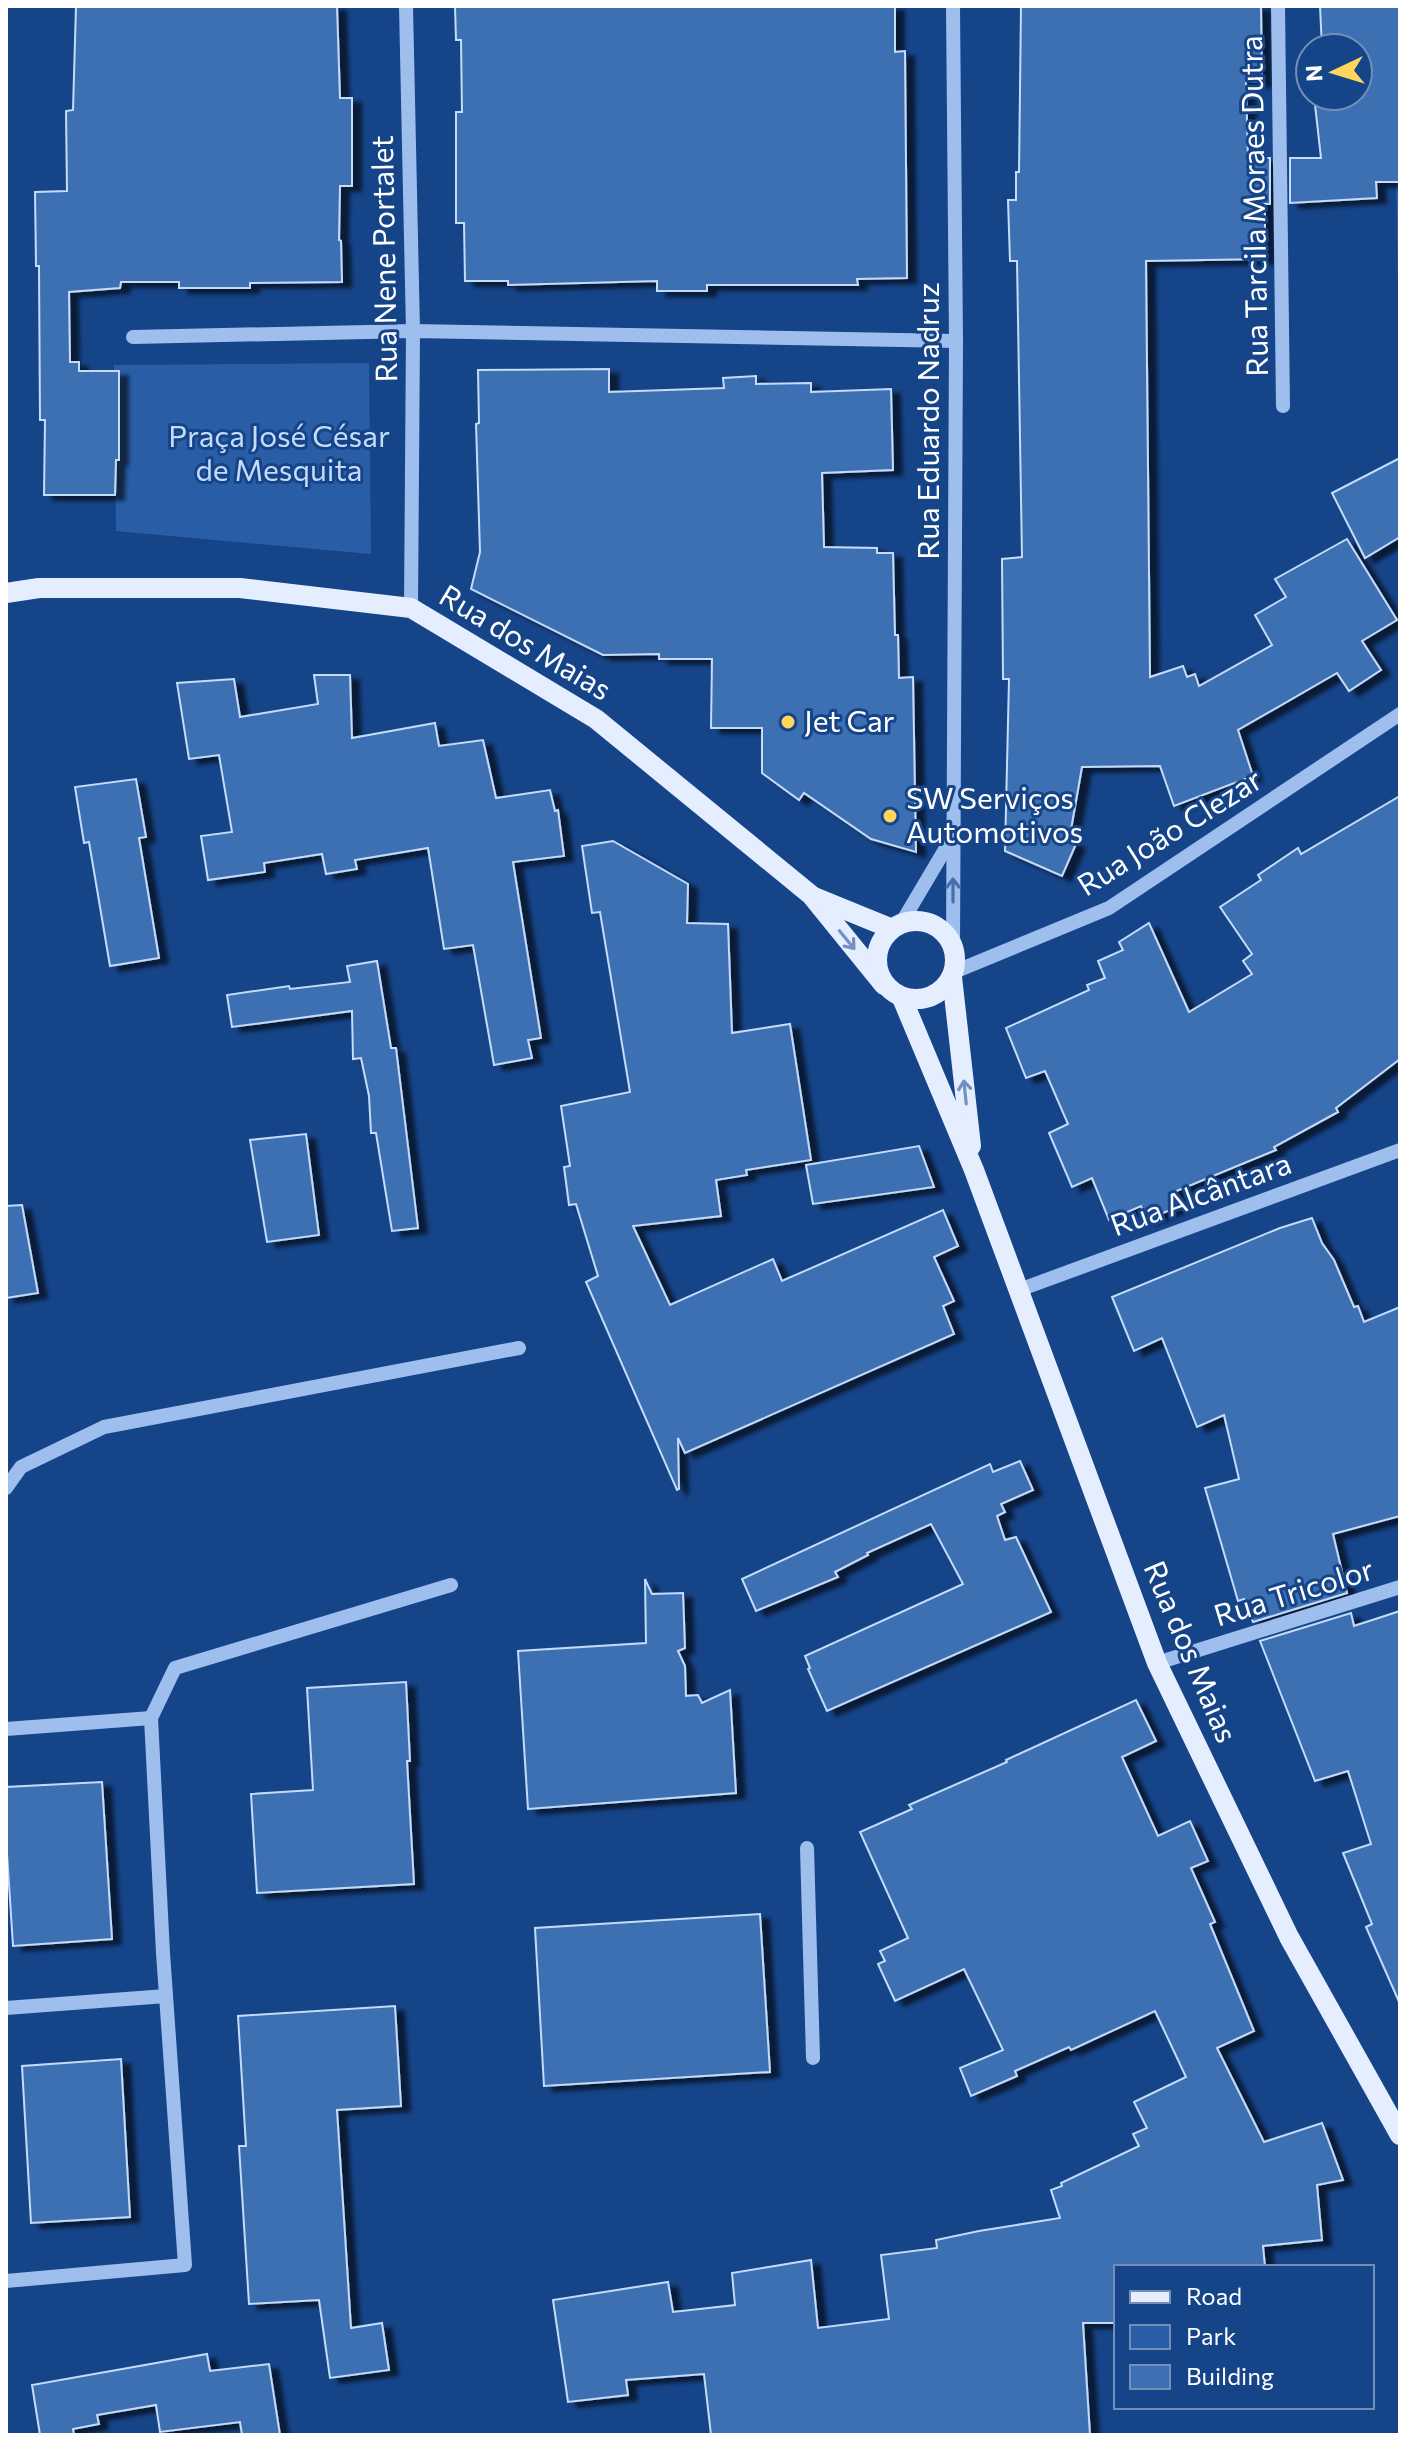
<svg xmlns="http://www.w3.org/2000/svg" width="1406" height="2441" viewBox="0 0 1406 2441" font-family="Commissioner,sans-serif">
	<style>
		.green { fill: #295ea7 }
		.building { fill: #3e6fb2; stroke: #c4dbfa; stroke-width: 2; filter: url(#shadow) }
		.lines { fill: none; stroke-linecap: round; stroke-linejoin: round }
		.minor { stroke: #9ebfee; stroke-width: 14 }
		.major { stroke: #e5eeff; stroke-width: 20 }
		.oneway { stroke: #466fac }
		.oneway2 { stroke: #7390be }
		.poi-dot { fill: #ffd55b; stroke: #164489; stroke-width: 3 }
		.labels { text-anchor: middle; stroke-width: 6; stroke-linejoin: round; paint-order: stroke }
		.street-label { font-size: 30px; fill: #fff; stroke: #164489 }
		.park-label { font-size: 30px; fill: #c4dbfa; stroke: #164489 }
		.poi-label { font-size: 30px; fill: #fff; stroke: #164489; text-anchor: start }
	</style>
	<defs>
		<filter id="shadow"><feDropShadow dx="9" dy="5" stdDeviation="2" flood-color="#0009"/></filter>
	</defs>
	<rect width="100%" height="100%" fill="#164489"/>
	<!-- green -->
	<g class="green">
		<polygon points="1396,174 1400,174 1400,348 1399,348"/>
		<polygon points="369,363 371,554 116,531 114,365"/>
	</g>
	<!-- building -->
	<g class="building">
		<polygon points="76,6 337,6 340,98 352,98 352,186 340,186 339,240 341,241 342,282 250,283 250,288 179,288 179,282 121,282 120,288 69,292 70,362 79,362 79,371 119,371 119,460 116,460 115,495 44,495 45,420 40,420 39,266 36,266 35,192 67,191 66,111 73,110"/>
		<polygon points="455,6 895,6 895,52 905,51 907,278 857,279 858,285 707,285 707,291 657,291 657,281 508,285 508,281 465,281 464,223 456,223 456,112 462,112 461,40 456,40"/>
		<polygon points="1021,6 1261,6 1262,82 1246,82 1248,158 1270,158 1270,204 1265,204 1265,259 1146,261 1150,677 1183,666 1187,677 1195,674 1199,686 1272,645 1255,615 1286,597 1275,579 1347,539 1397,620 1362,641 1381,670 1349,691 1337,673 1238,730 1253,776 1174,806 1160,766 1082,767 1069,841 1076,844 1062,876 1005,851 1009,679 1003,679 1002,559 1022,557 1017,261 1010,261 1008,200 1016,200 1016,172 1019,172"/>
		<polygon points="1320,6 1400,6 1400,182 1376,182 1377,198 1290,203 1290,158 1321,158 1314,96 1358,96 1358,48 1322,48"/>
		<polygon points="609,369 609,392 724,388 723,378 756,376 756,384 811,383 811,392 891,389 893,470 822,473 824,547 877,548 877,553 893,553 895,635 898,635 899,678 913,677 916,852 871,839 804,793 799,800 762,773 762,728 711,728 712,659 659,659 659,654 603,655 471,589 480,552 476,424 479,423 478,370"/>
		<polygon points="1400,458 1400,537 1365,558 1332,493"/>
		<polygon points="314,675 350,675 352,738 435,723 439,746 483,740 496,798 550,790 555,811 558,810 564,856 513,862 541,1038 528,1040 532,1058 494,1065 473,945 444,949 428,848 355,860 357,869 326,874 322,854 264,863 265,872 208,880 201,836 232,832 219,755 189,759 177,683 234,679 240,717 318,704"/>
		<polygon points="136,779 146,837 139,838 159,958 110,966 89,842 84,843 75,787"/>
		<polygon points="1400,796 1400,1059 1336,1108 1338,1112 1274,1147 1276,1150 1174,1192 1180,1206 1146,1220 1141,1206 1109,1220 1092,1178 1072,1187 1049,1133 1068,1124 1045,1071 1026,1078 1006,1028 1089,990 1087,985 1105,978 1098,961 1123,950 1119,942 1149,923 1189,1012 1252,974 1243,961 1252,954 1220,907 1261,880 1258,875 1298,848 1301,854"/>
		<polygon points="613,841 688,884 687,923 728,924 732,1033 790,1024 811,1160 746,1170 747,1175 716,1180 721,1216 633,1226 670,1305 773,1259 782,1281 943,1210 958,1246 934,1257 954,1301 943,1306 954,1334 685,1453 678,1438 679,1489 677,1490 586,1282 598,1276 576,1204 569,1205 564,1167 570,1166 561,1106 630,1092 600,912 592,913 582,846"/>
		<polygon points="377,961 391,1048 396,1048 418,1228 392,1231 376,1133 371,1133 369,1096 361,1058 353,1059 352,1011 232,1027 227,995 289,986 290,989 350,982 347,966"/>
		<polygon points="306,1134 319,1235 267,1242 250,1140"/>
		<polygon points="919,1146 934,1187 813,1204 806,1165"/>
		<polygon points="22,1205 38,1293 6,1298 6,1206"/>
		<polygon points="1312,1218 1322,1243 1334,1260 1354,1307 1358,1306 1364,1322 1400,1307 1400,1516 1333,1534 1347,1593 1253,1622 1244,1599 1238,1601 1205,1488 1239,1479 1224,1415 1197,1427 1162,1338 1134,1351 1112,1297 1280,1228"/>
		<polygon points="1020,1461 1033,1490 1001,1504 1005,1512 997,1516 1005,1540 1016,1537 1051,1612 827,1711 808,1669 810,1668 805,1656 963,1584 931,1524 867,1553 868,1555 835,1572 838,1577 756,1611 742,1579 990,1464 993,1472"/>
		<polygon points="645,1579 652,1594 683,1593 685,1648 678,1651 685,1666 686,1696 698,1695 702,1703 730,1690 736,1793 528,1809 518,1651 646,1643"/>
		<polygon points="1400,1611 1400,2004 1366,1927 1372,1924 1343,1853 1371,1844 1348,1771 1315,1781 1260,1641 1351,1613 1354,1626"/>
		<polygon points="406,1682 410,1761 407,1761 414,1884 257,1893 251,1794 313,1790 307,1688"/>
		<polygon points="1136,1700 1156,1741 1122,1757 1158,1836 1190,1821 1208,1861 1191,1868 1215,1922 1210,1924 1254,2031 1217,2048 1264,2142 1322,2123 1343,2180 1317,2185 1322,2240 1263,2246 1265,2267 1116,2267 1116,2323 1083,2323 1090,2435 711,2435 704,2374 626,2380 628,2395 568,2402 553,2300 668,2282 673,2312 735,2305 732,2273 811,2260 818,2328 889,2319 881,2255 937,2248 936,2240 979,2231 1060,2218 1051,2190 1062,2186 1061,2183 1139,2146 1133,2134 1147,2128 1134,2102 1186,2077 1155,2011 1071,2050 1069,2047 1015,2071 1017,2076 971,2096 960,2068 1003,2050 964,1969 895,2001 878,1964 885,1961 880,1951 908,1938 860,1832 912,1809 909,1805 1007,1762 1006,1760"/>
		<polygon points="102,1782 112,1939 13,1946 6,1838 6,1787"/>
		<polygon points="760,1914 770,2072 544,2086 535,1928"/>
		<polygon points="395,2006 401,2106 337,2110 351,2328 382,2323 389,2370 330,2378 319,2300 249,2304 239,2146 246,2146 238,2016"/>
		<polygon points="121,2059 130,2217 31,2223 22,2066"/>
		<polygon points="207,2354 210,2371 269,2364 280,2435 242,2435 240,2422 160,2432 156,2405 97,2415 99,2424 73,2429 74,2435 40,2435 32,2385"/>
	</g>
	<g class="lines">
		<!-- minor -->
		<g class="minor">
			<polyline points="406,6 413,331 411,608"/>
			<polyline points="1278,6 1283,406"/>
			<polyline points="133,337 413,331 956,341"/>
			<polyline points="902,922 953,836"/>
			<polyline points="953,944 956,341 953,6"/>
			<polyline points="954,972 1109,908 1400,714"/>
			<polyline points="1019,1290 1400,1150"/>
			<polyline points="6,1488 21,1467 104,1427 519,1348"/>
			<polyline points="1157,1663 1400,1587"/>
			<polyline points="6,1729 151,1718"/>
			<polyline points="807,1848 813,2058"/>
			<polyline points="6,2008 166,1996"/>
			<polyline points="6,2281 185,2265 163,1953 151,1718 175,1668 451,1585"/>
		</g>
		<!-- major -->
		<g class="major">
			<polyline points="6,593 39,588 240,588 411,608 596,719 811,895 884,985"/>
			<polyline points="814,897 890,928"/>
			<circle cx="916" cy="960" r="39"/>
			<polyline points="952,977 971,1146"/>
			<polyline points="902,998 974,1170 1157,1663 1289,1937 1400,2135"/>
		</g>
	</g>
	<!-- one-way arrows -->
	<defs><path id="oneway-shaft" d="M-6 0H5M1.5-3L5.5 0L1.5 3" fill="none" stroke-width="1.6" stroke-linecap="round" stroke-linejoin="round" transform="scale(2)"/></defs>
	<use class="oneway" href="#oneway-shaft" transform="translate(953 890) rotate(-90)"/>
	<g class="oneway2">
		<use href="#oneway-shaft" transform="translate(847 940) rotate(51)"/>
		<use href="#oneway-shaft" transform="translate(965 1092) rotate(-96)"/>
	</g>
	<!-- markers -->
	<g class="poi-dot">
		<circle cx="788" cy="722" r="8"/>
		<circle cx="890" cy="816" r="8"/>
	</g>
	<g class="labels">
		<!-- street labels -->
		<g class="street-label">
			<text transform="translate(1255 206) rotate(-91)" y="10">Rua Tarcila Moraes Dutra</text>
			<text transform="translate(385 259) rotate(-91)" y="10">Rua Nene Portalet</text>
			<text transform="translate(929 421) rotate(-90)" y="10">Rua Eduardo Nadruz</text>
			<text transform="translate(525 643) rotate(31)" y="10">Rua dos Maias</text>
			<text transform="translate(1170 833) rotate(-32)" y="10">Rua João Clezar</text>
			<text transform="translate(1201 1195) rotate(-20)" y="10">Rua Alcântara</text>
			<text transform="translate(1294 1593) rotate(-17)" y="10">Rua Tricolor</text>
			<text transform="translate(1190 1652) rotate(67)" y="10">Rua dos Maias</text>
		</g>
		<!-- park labels -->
		<g class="park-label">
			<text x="279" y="447">Praça José César<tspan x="279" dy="34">de Mesquita</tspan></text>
		</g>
		<!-- poi labels -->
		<g class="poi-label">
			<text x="804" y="732">Jet Car</text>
			<text x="906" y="809">SW Serviços<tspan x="906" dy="34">Automotivos</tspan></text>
		</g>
	</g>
	<!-- border -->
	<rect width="1406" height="2441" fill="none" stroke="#ffffff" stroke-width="16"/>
	<!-- legend -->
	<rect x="1114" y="2265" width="260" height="144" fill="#164489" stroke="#738fb8" stroke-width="2"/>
	<rect x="1130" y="2291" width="40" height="12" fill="#e5eeff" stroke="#738fb8" stroke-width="2"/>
	<text x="1186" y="2305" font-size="24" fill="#ffffff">Road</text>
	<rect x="1130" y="2325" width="40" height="24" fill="#295ea7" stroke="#738fb8" stroke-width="2"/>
	<text x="1186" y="2345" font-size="24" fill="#ffffff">Park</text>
	<rect x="1130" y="2365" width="40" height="24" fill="#3e6fb2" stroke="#738fb8" stroke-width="2"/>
	<text x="1186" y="2385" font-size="24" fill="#ffffff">Building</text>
	<!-- north arrow -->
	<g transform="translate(1334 72) rotate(266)"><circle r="38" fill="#164489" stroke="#738fb8" stroke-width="2"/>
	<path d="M0-6L14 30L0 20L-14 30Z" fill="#ffd55b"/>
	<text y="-12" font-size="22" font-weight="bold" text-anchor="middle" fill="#ffffff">N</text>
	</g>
</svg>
